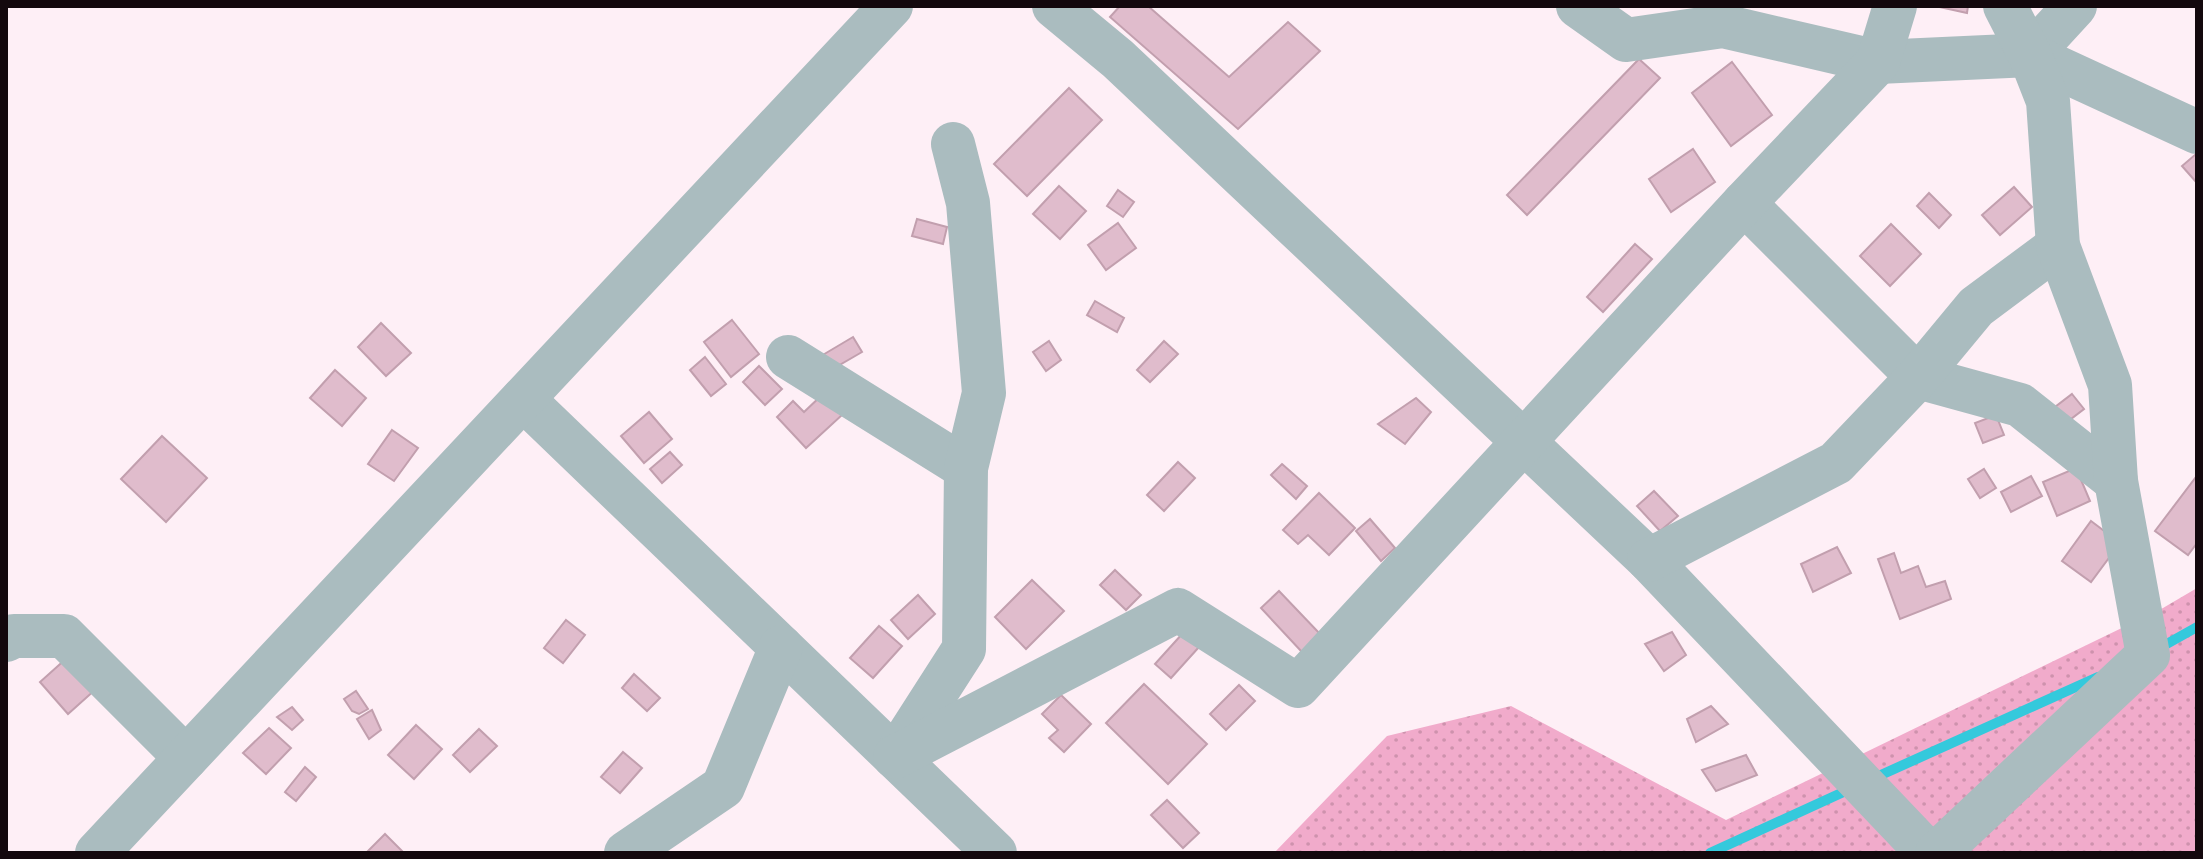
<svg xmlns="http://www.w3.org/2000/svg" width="2203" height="859" viewBox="0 0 2203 859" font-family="'Roboto Condensed',sans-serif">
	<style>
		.grass { fill: url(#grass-dots) }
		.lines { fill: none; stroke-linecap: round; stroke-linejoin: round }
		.stream { stroke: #34c9dc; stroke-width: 10 }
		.building { fill: #e0bccc; stroke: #c29fae; stroke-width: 2 }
		.minor { stroke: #aabcbf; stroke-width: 44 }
	</style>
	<defs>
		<pattern id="grass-dots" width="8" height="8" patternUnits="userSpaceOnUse" patternTransform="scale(2)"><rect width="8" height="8" fill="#f1abcb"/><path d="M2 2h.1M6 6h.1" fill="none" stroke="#ce92ad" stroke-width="1.8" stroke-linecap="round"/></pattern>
	</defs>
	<rect width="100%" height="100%" fill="#feeff6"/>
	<!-- grass -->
	<polygon class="grass" points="2197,588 2197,853 1274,853 1387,736 1511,706 1726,820 2163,608"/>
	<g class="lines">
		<!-- stream -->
		<g class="stream">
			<polyline points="2156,650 2197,627"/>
			<polyline points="1872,779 2098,677"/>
			<polyline points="1710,853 1850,789"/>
		</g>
	</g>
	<!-- building -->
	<g class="building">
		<polygon points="1120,6 1148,6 1229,77 1288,22 1320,51 1238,129 1110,17"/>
		<polygon points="1935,6 1968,6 1967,13"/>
		<polygon points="1639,59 1660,78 1527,215 1507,195"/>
		<polygon points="1732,62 1772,115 1731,146 1692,93"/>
		<polygon points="1069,88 1102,120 1027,196 994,164"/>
		<polygon points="1693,149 1715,182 1671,212 1649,179"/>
		<polygon points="2196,154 2197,155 2197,183 2182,166"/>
		<polygon points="1059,186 1086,211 1060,239 1033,214"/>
		<polygon points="2014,187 2032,207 2000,235 1982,215"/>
		<polygon points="1118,190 1134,202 1123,217 1107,206"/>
		<polygon points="1929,193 1951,215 1939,228 1917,206"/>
		<polygon points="917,219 947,227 943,244 912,236"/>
		<polygon points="1118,223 1136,248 1106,270 1088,245"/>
		<polygon points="1891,224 1921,254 1890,286 1860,256"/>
		<polygon points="1635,244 1652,259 1603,312 1587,297"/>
		<polygon points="1095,301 1124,318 1117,332 1087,315"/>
		<polygon points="732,320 759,354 731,377 704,342"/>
		<polygon points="381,323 411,353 386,376 358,347"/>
		<polygon points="853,337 862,352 829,371 821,356"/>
		<polygon points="1049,341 1061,360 1046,371 1033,352"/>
		<polygon points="1164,341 1178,354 1150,382 1137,370"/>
		<polygon points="705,357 726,384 711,396 690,370"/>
		<polygon points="759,366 782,389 765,405 743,382"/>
		<polygon points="335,370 366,398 342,426 310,398"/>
		<polygon points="823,394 842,415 806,448 777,417 793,401 804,412"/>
		<polygon points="2072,394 2084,409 2067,422 2055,407"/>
		<polygon points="1416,398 1431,412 1405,444 1378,424"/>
		<polygon points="649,412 672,439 644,463 621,436"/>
		<polygon points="1996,415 2004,435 1983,443 1975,423"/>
		<polygon points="392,430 418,448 394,481 368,464"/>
		<polygon points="162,436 207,478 166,522 121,479"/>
		<polygon points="670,452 682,465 662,483 650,469"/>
		<polygon points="1178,462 1195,478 1164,511 1147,495"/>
		<polygon points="1282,464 1307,486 1296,499 1271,475"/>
		<polygon points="2076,468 2090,501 2057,516 2043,482"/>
		<polygon points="1984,469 1996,488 1980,498 1968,479"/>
		<polygon points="2031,476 2042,496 2011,512 2001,492"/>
		<polygon points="2196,477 2197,543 2188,555 2155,531"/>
		<polygon points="1654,491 1678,516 1660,531 1637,506"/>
		<polygon points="1319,493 1355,528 1329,555 1308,535 1298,544 1283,530"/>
		<polygon points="1370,519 1395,548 1381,561 1356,531"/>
		<polygon points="2091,521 2120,543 2091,582 2062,561"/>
		<polygon points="1837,547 1851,573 1813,592 1801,564"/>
		<polygon points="1894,553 1901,573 1918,566 1926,587 1945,581 1951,599 1900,619 1878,559"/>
		<polygon points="1115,570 1141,595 1126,610 1100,585"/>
		<polygon points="1032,580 1064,611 1026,649 995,617"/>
		<polygon points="1279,591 1321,635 1302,652 1261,608"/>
		<polygon points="918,595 935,614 908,639 891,620"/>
		<polygon points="566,620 585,635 563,663 544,648"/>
		<polygon points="879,626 902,646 873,678 850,658"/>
		<polygon points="1672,632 1686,655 1664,671 1645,644"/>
		<polygon points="1183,633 1199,647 1171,678 1155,664"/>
		<polygon points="68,657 96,689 68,714 40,682"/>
		<polygon points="634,674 660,698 647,711 622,688"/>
		<polygon points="1144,684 1207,744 1168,784 1106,723"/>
		<polygon points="1239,685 1255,701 1226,730 1210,714"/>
		<polygon points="356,691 368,709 359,714 352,711 344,699"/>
		<polygon points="1061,695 1091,724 1064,752 1049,738 1058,730 1042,714"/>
		<polygon points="1711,706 1728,724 1696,742 1687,719"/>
		<polygon points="292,707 303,720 292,730 277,717"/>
		<polygon points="372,710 381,730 369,739 357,719"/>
		<polygon points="416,725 442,749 414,779 388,755"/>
		<polygon points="269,728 291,748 266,774 243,753"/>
		<polygon points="479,729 497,746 470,772 453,755"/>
		<polygon points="623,752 642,768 620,793 601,777"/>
		<polygon points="1746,755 1757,775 1716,791 1702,770"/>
		<polygon points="305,767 316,777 296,801 285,792"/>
		<polygon points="1167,800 1199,833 1183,848 1151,815"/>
		<polygon points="385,834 404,853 366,853"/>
	</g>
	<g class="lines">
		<!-- minor -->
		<g class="minor">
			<polyline points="1054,6 1118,59 1649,560 1928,853"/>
			<polyline points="1578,6 1626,40 1723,26 1878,62 2030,55 2075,6"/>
			<polyline points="2030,55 2197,132"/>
			<polyline points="1744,203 1918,377 2020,405 2116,481"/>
			<polyline points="788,357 966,468"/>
			<polyline points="523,399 995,853"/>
			<polyline points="1649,560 1836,463 1918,377 1976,307 2058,246"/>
			<polyline points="6,640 14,636 64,636 186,758"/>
			<polyline points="896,755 964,649 966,468 984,393 968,203 953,144"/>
			<polyline points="895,757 1178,610 1298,686 1744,203 1878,62 1895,6"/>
			<polyline points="97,853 891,6"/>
			<polyline points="626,853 723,787 781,647"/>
			<polyline points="1937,853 2148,655 2116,481 2110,385 2058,246 2048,101 2030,55 2005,6"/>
		</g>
	</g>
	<!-- border -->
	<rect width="2203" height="859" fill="none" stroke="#13080d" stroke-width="16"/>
</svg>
